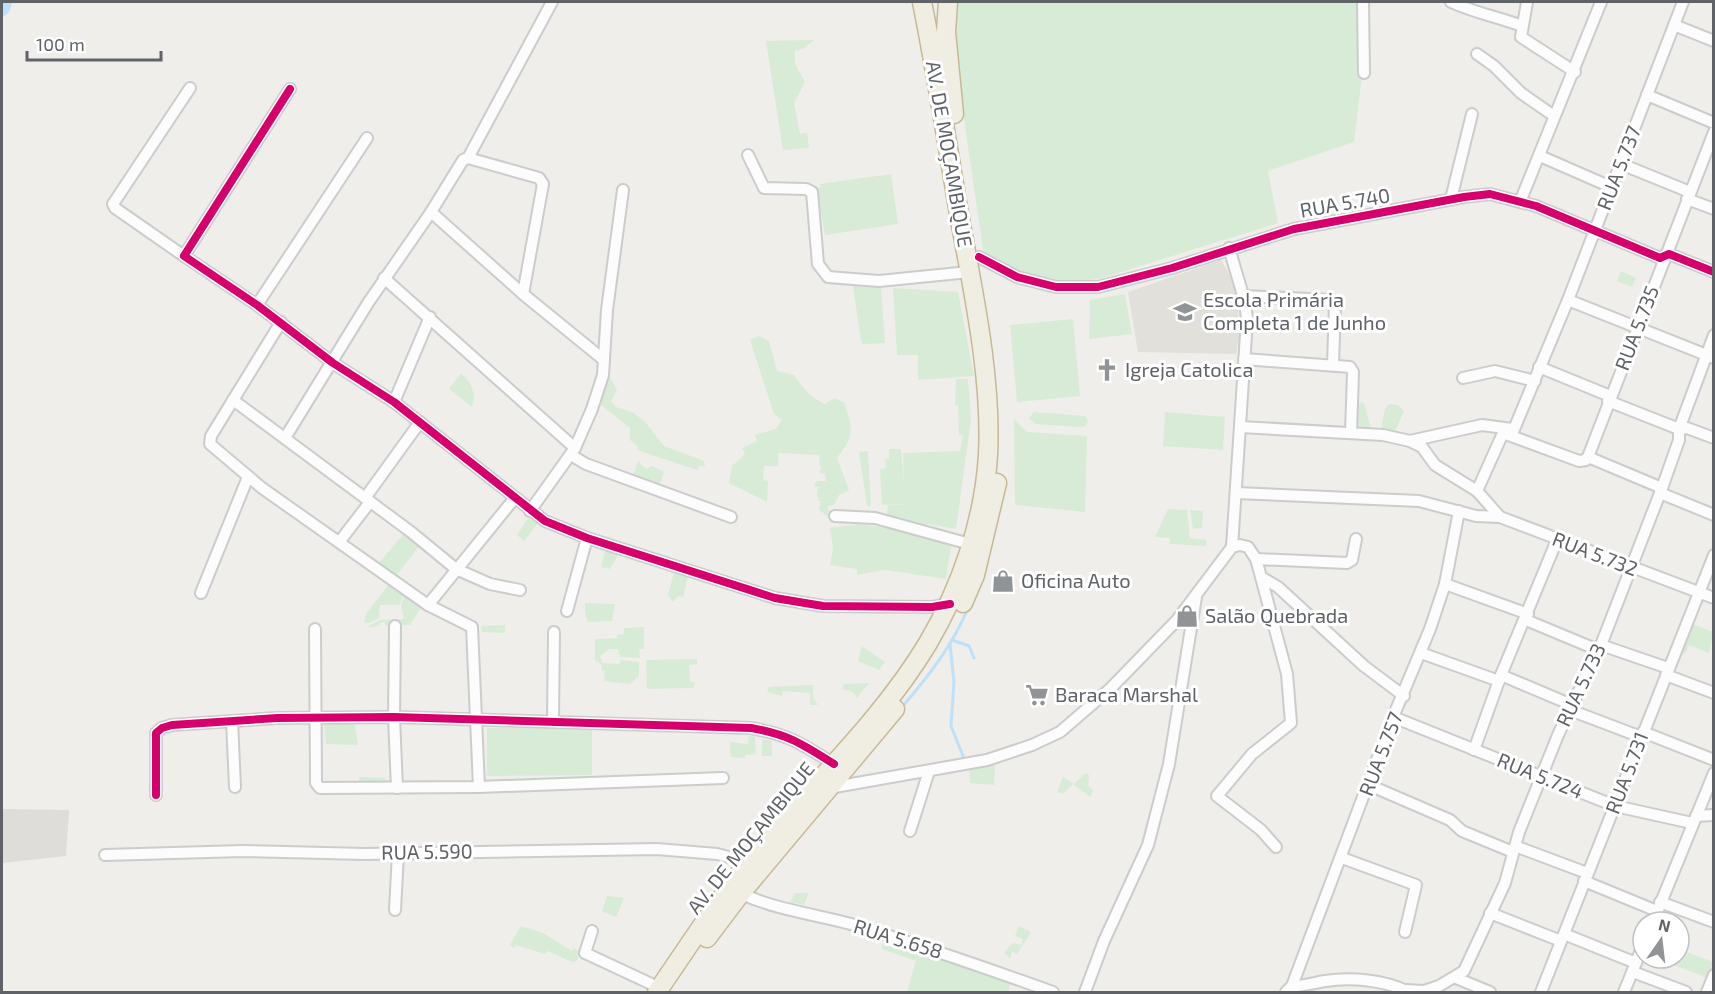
<svg xmlns="http://www.w3.org/2000/svg" width="1715" height="994" viewBox="0 0 1715 994" font-family="'Exo 2',sans-serif">
	<style>
		.industrial { fill: #dfddda }
		.education { fill: #e2e0da }
		.green { fill: #d8ebd6 }
		.lines { fill: none; stroke-linecap: round; stroke-linejoin: round }
		.stream { stroke: #bfe0f9; stroke-width: 3 }
		.river { stroke: #bfe0f9; stroke-width: 16 }
		.street-casing { stroke: #cbcccc; stroke-width: 14 }
		.highway-casing { stroke: #c8b996; stroke-width: 21 }
		.street { stroke: #fdfcfc; stroke-width: 10 }
		.highway { stroke: #f0ede3; stroke-width: 18 }
		.cycleway-casing { stroke: #fff; stroke-width: 11 }
		.cycleway { stroke: #d6006c; stroke-width: 8 }
		.labels { text-anchor: middle; stroke-width: 6; stroke-linejoin: round; paint-order: stroke }
		.street-label { font-size: 20px; fill: #5f6368; stroke: #fff }
		.poi-label { font-size: 20px; fill: #5f6368; stroke: #fff; text-anchor: start }
	</style>
	<rect width="100%" height="100%" fill="#efeeea"/>
	<!-- industrial -->
	<polygon class="industrial" points="2,809 69,810 66,856 2,863"/>
	<!-- education -->
	<polygon class="education" points="1221,260 1235,284 1240,331 1236,354 1138,352 1128,292"/>
	<!-- green -->
	<g class="green">
		<polygon points="958,2 1361,2 1364,59 1354,142 1268,171 1278,223 1099,279 1057,283 1017,273 984,256 955,58"/>
		<polygon points="814,40 803,49 795,51 795,64 805,82 794,103 800,134 807,133 809,148 783,150 766,41"/>
		<polygon points="891,174 898,224 825,235 817,188 821,187 820,184"/>
		<polygon points="1621,271 1636,278 1632,287 1617,281"/>
		<polygon points="853,286 881,287 885,343 863,344 861,341"/>
		<polygon points="893,288 958,292 974,376 918,380 918,355 897,355"/>
		<polygon points="1125,294 1132,334 1089,339 1090,300"/>
		<polygon points="1073,319 1080,396 1017,402 1010,325"/>
		<path d="M759,336L769,341L777,371L794,375C802,387 812,399 825,404L834,398L844,402C853,431 855,434 837,458L849,490L839,495L834,505L828,506L829,517L819,510L820,503L828,501L820,502L817,496L818,487H814L816,481H826L825,474L819,473L822,467L820,466L819,455L778,453V466H764L763,480L768,481L767,502L729,483L732,466L745,454L742,448L757,441L755,435L776,429L782,420L774,414L750,340Z"/>
		<polygon points="607,372 617,390 611,401 616,407 632,412 645,422 664,446 704,461 705,466 699,466 697,470 637,450 638,446 630,440 630,428 601,405"/>
		<path d="M461,373C471,382 477,394 472,407L449,389Z"/>
		<polygon points="956,379 968,379 971,419 956,529 886,517 888,506 905,504 882,505 880,469 886,468 885,459 889,459 889,449 901,449 904,483 903,453 960,451 963,435 959,435 958,405 955,405"/>
		<polygon points="1354,402 1364,403 1371,429 1353,427"/>
		<polygon points="1389,404 1398,405 1404,411 1394,434 1381,429 1385,409"/>
		<polygon points="1034,412 1085,416 1088,421 1086,426 1080,427 1035,424 1029,418"/>
		<polygon points="1165,412 1225,417 1223,450 1163,446"/>
		<polygon points="1014,419 1027,432 1087,436 1085,512 1015,505"/>
		<polygon points="868,451 871,506 867,506 859,452"/>
		<polygon points="638,461 646,469 652,466 664,472 659,486 633,476"/>
		<polygon points="1168,509 1187,510 1190,538 1206,540 1206,546 1170,544 1170,538 1155,537"/>
		<polygon points="1190,510 1203,511 1202,528 1193,529"/>
		<polygon points="528,518 538,523 524,541 517,535"/>
		<polygon points="860,524 938,536 951,547 946,579 885,570 857,575 857,569 830,565 833,548 830,528"/>
		<polygon points="406,531 420,545 396,576 379,563"/>
		<polygon points="606,547 620,552 610,569 601,567"/>
		<polygon points="674,572 688,576 683,597 678,596 673,602 668,595"/>
		<polygon points="389,584 404,594 399,605 380,605 379,618 369,623 364,622 366,614"/>
		<polygon points="405,595 421,607 410,625 386,626 385,622 380,623 380,626 367,627 380,620 404,619 401,605"/>
		<polygon points="585,603 615,604 612,621 588,622 585,613"/>
		<polygon points="1690,623 1713,632 1709,653 1689,645 1685,654 1681,652 1679,656"/>
		<polygon points="505,625 505,633 482,632 481,626"/>
		<polygon points="644,627 644,649 639,649 640,658 620,657 618,649 609,649 600,656 602,663 619,664 621,660 639,662 639,676 630,684 604,681 605,671 602,671 601,664 595,660 595,639 617,638 617,635 624,634 624,628"/>
		<polygon points="862,646 885,662 879,670 858,661"/>
		<polygon points="697,659 697,664 689,665 690,682 695,682 694,688 647,689 646,660"/>
		<polygon points="869,683 857,698 853,692 843,689 843,684"/>
		<polygon points="813,685 813,698 818,705 810,705 810,693 783,691 782,696 767,692 769,687"/>
		<polygon points="354,720 358,745 326,744 324,722"/>
		<polygon points="487,728 592,728 592,775 487,776"/>
		<polygon points="749,736 755,736 756,754 745,755 745,758 731,757 730,742 748,744"/>
		<polygon points="762,739 772,741 772,756 762,756"/>
		<polygon points="995,762 994,785 970,783 969,767"/>
		<polygon points="1086,773 1089,775 1088,786 1093,790 1090,797 1073,784 1063,794 1057,792 1063,777 1074,784"/>
		<polygon points="359,777 385,778 385,780 390,781 390,785 359,787"/>
		<polygon points="795,893 809,893 804,905 790,902"/>
		<polygon points="607,896 624,898 616,917 602,911"/>
		<polygon points="521,926 543,933 572,951 574,948 580,952 577,961 572,962 548,951 544,954 516,945 514,948 510,945"/>
		<polygon points="1019,926 1031,932 1017,954 1012,951 1010,959 1004,952 1013,943 1021,945 1023,939 1015,936"/>
		<polygon points="884,938 1010,983 1008,992 907,992 916,961 882,949"/>
		<polygon points="1679,949 1713,962 1708,978 1655,958 1679,958"/>
	</g>
	<g class="lines">
		<!-- stream -->
		<g class="stream">
			<polyline points="952,640 969,646 974,658"/>
			<polyline points="950,644 954,682 951,726 965,761"/>
			<path d="M902,707C928,677 953,645 968,608"/>
		</g>
		<!-- river -->
		<polyline class="river" points="2,8 4,2"/>
		<!-- street casing -->
		<g class="street-casing">
			<g id="street">
				<polyline points="1363,2 1364,73"/>
				<path d="M1451,2C1475,13 1498,17 1522,26"/>
				<polyline points="1527,2 1521,37 1575,72"/>
				<polyline points="1674,25 1714,41"/>
				<polyline points="1477,54 1494,66 1521,93 1554,116"/>
				<polyline points="290,89 184,256 257,305 333,363 394,402 545,521 587,538 775,598 823,606 932,607 950,604"/>
				<polyline points="1647,95 1714,123"/>
				<polyline points="748,155 764,188 806,189 812,192 818,264 828,277 879,281 969,272"/>
				<polyline points="1540,156 1611,187"/>
				<polyline points="468,158 552,2"/>
				<polyline points="1621,164 1690,192"/>
				<polyline points="1451,199 1472,114"/>
				<polyline points="1687,199 1714,209"/>
				<polyline points="1520,202 1601,2"/>
				<polyline points="431,212 523,294 604,360"/>
				<polyline points="1229,248 1245,302 1247,319 1232,547"/>
				<polyline points="184,256 115,208 113,204 190,88"/>
				<polyline points="979,257 1017,277 1056,287 1098,287 1172,268 1294,229 1464,197 1490,194 1536,206 1660,258 1669,254 1714,272"/>
				<polyline points="384,278 575,448"/>
				<polyline points="1242,296 1332,300 1335,304 1333,365"/>
				<polyline points="1568,300 1714,358"/>
				<polyline points="257,305 367,138"/>
				<polyline points="281,322 211,436 210,444 262,488 428,605 472,627 479,787"/>
				<polyline points="1244,359 1350,367 1353,372 1351,433"/>
				<polyline points="1539,367 1610,396"/>
				<polyline points="1463,378 1495,371 1535,381"/>
				<polyline points="233,400 411,532 456,569 490,584 520,590"/>
				<polyline points="1608,401 1679,429 1687,428 1714,438"/>
				<polyline points="394,402 430,317"/>
				<polyline points="1241,427 1383,435 1410,441 1422,447 1435,465 1477,491 1500,517 1714,598"/>
				<polyline points="1512,434 1568,300 1683,2"/>
				<polyline points="285,438 368,303 431,212 463,160 468,158 539,178 543,184 523,294"/>
				<polyline points="1410,441 1482,425 1512,429"/>
				<polyline points="571,455 586,464 731,517"/>
				<polyline points="1588,457 1714,132"/>
				<polyline points="1588,457 1662,488"/>
				<polyline points="1477,491 1503,433 1579,461 1586,460 1588,457"/>
				<polyline points="1236,493 1419,501 1476,516 1500,517"/>
				<polyline points="1660,493 1714,515"/>
				<polyline points="365,498 420,422"/>
				<polyline points="530,511 575,448 592,409 603,375 607,310 623,190"/>
				<polyline points="835,516 875,518 970,544"/>
				<polyline points="340,541 370,502"/>
				<polyline points="1256,559 1347,563 1352,560 1356,539"/>
				<polyline points="1261,577 1287,674 1291,723 1252,754 1217,796 1261,830 1276,847"/>
				<polyline points="1445,584 1528,614"/>
				<polyline points="201,593 248,477"/>
				<polyline points="428,605 514,499"/>
				<polyline points="567,611 587,538"/>
				<polyline points="1526,620 1598,650"/>
				<polyline points="395,626 394,717 397,788"/>
				<polyline points="315,629 316,783 320,788 479,787 723,778"/>
				<polyline points="1601,645 1668,668"/>
				<polyline points="1421,653 1499,681"/>
				<polyline points="1501,675 1572,705"/>
				<polyline points="1666,675 1714,693"/>
				<polyline points="1570,710 1641,737"/>
				<polyline points="1393,717 1615,806 1692,823"/>
				<polyline points="232,721 235,787"/>
				<polyline points="553,721 554,632"/>
				<polyline points="1643,732 1714,760"/>
				<polyline points="1474,750 1501,675 1557,540"/>
				<polyline points="1369,785 1450,820 1462,831 1513,852"/>
				<polyline points="829,788 987,760 1032,745 1060,732 1111,688 1177,620 1232,547 1240,545 1248,547 1256,559 1261,577 1278,587 1364,666 1404,696"/>
				<path d="M156,795V733L162,728L172,725L277,718L394,717L751,728C790,735 802,744 834,764"/>
				<polyline points="1696,816 1714,815"/>
				<polyline points="910,831 929,771"/>
				<polyline points="1515,846 1587,873"/>
				<polyline points="105,855 242,851 365,854 657,849 717,854 748,862"/>
				<polyline points="1342,858 1416,885 1405,932"/>
				<polyline points="1584,881 1657,911"/>
				<path d="M741,893C769,908 818,915 851,924C920,945 986,968 1053,992"/>
				<polyline points="1660,902 1714,922"/>
				<polyline points="395,910 398,853"/>
				<polyline points="1490,913 1561,941"/>
				<polyline points="1653,922 1714,773"/>
				<polyline points="592,931 585,953 660,988"/>
				<polyline points="1564,934 1636,963"/>
				<polyline points="1633,972 1686,992"/>
				<polyline points="1456,978 1490,992"/>
				<path d="M1292,986C1304,986 1313,983 1325,981C1352,977 1384,980 1409,992"/>
				<polyline points="1405,990 1424,991 1439,986 1464,971 1505,883 1519,832 1558,735 1601,645 1662,488 1679,440 1679,429 1714,335"/>
				<polyline points="1085,992 1104,941 1148,845 1169,764 1196,597"/>
				<polyline points="1286,992 1292,986 1393,717 1430,629 1445,584 1459,511"/>
				<polyline points="1541,992 1714,555"/>
				<polyline points="1624,992 1643,945"/>
				<polyline points="1707,992 1714,975"/>
			</g>
		</g>
		<!-- highway casing -->
		<g class="highway-casing">
			<g id="highway">
				<polyline points="948,2 946,32 954,114"/>
				<polyline points="963,603 975,575 997,483"/>
				<polyline points="707,938 741,893 895,709"/>
				<path d="M657,992C692,941 726,888 766,840C820,777 885,715 928,643C961,587 984,521 988,455C992,377 973,291 959,214C947,143 936,72 922,2"/>
			</g>
		</g>
		<!-- street -->
		<use href="#street" class="street"/>
		<!-- highway -->
		<use href="#highway" class="highway"/>
		<!-- cycleway casing -->
		<g class="cycleway-casing">
			<g id="cycleway">
				<polyline points="290,89 184,256 257,305 333,363 394,402 545,521 587,538 775,598 823,606 932,607 950,604"/>
				<polyline points="979,257 1017,277 1056,287 1098,287 1172,268 1294,229 1464,197 1490,194 1536,206 1660,258 1669,254 1714,272"/>
				<path d="M156,795V733L162,728L172,725L277,718L394,717L751,728C790,735 802,744 834,764"/>
			</g>
		</g>
		<!-- cycleway -->
		<use href="#cycleway" class="cycleway"/>
	</g>
	<!-- icons -->
	<defs>
		<g id="school-bare" transform="scale(1.8)"><path d="M0-5L7-2L0 1L-7-2ZM-4 1L0 2.5L4 1V4Q0 6-4 4Z" fill="#919496" stroke="#fff" stroke-width="2.5" paint-order="stroke"/></g>
		<g id="church-bare" transform="scale(1.8)"><path d="M-1.2-6h2.4v3.5h3.3v2.4h-3.3V6h-2.4V-.1h-3.3v-2.4h3.3Z" fill="#919496" stroke="#fff" stroke-width="2.5" paint-order="stroke"/></g>
		<g id="shop-bare" transform="scale(1.8)"><path d="M-5-2.5h2.3a2.7 3.5 0 0 1 5.4 0H5L5.5 6h-11ZM-1.5-2.5h3a1.5 2.3 0 0 0-3 0Z" fill="#919496" stroke="#fff" stroke-width="2.5" paint-order="stroke"/></g>
		<g id="supermarket-bare" transform="scale(1.8)"><path d="M-6-5.5h2.5l.6 2H6L4.5 2H-2.5L-4.4-4H-6ZM-1.5 3.2a1.3 1.3 0 1 0 .1 0ZM3 3.2a1.3 1.3 0 1 0 .1 0Z" fill="#919496" stroke="#fff" stroke-width="2.5" paint-order="stroke"/></g>
	</defs>
	<g fill-rule="evenodd">
		<use href="#school-bare" x="1185" y="312"/>
		<use href="#church-bare" x="1107" y="370"/>
		<use href="#shop-bare" x="1003" y="581"/>
		<use href="#shop-bare" x="1187" y="616"/>
		<use href="#supermarket-bare" x="1037" y="695"/>
	</g>
	<g class="labels">
		<!-- street labels -->
		<g class="street-label">
			<text transform="translate(949 154) rotate(80)" y="7">AV. DE MOÇAMBIQUE</text>
			<text transform="translate(1619 168) rotate(-69)" y="7">RUA 5.737</text>
			<text transform="translate(1345 203) rotate(-10)" y="7">RUA 5.740</text>
			<text transform="translate(1637 328) rotate(-69)" y="7">RUA 5.735</text>
			<text transform="translate(1595 554) rotate(21)" y="7">RUA 5.732</text>
			<text transform="translate(1581 685) rotate(-65)" y="7">RUA 5.733</text>
			<text transform="translate(1381 754) rotate(-69)" y="7">RUA 5.757</text>
			<text transform="translate(1627 773) rotate(-69)" y="7">RUA 5.731</text>
			<text transform="translate(1540 776) rotate(22)" y="7">RUA 5.724</text>
			<text transform="translate(751 838) rotate(-51)" y="7">AV. DE MOÇAMBIQUE</text>
			<text transform="translate(427 852) rotate(-1)" y="7">RUA 5.590</text>
			<text transform="translate(898 939) rotate(17)" y="7">RUA 5.658</text>
		</g>
		<!-- poi labels -->
		<g class="poi-label">
			<text x="1203" y="307">Escola Primária<tspan x="1203" dy="23">Completa 1 de Junho</tspan></text>
			<text x="1125" y="377">Igreja Catolica</text>
			<text x="1021" y="588">Oficina Auto</text>
			<text x="1205" y="623">Salão Quebrada</text>
			<text x="1055" y="702">Baraca Marshal</text>
		</g>
	</g>
	<!-- border -->
	<rect width="1715" height="994" fill="none" stroke="#5f6368" stroke-width="6"/>
	<!-- north arrow -->
	<g transform="translate(1661 940) rotate(14)"><circle r="28" fill="#ffffff" stroke="#bfc1c3" stroke-width="1.5"/>
	<path d="M0-4.5L10 22L0 15L-10 22Z" fill="#919496"/>
	<text y="-9" font-size="16" font-weight="bold" text-anchor="middle" fill="#5f6368">N</text>
	</g>
	<!-- scale -->
	<path d="M27 51v9h134v-9" fill="none" stroke="#5f6368" stroke-width="3"/>
	<text x="36" y="51" font-size="18" fill="#5f6368" stroke="#ffffff" stroke-width="4.5" paint-order="stroke">100 m</text>
</svg>
